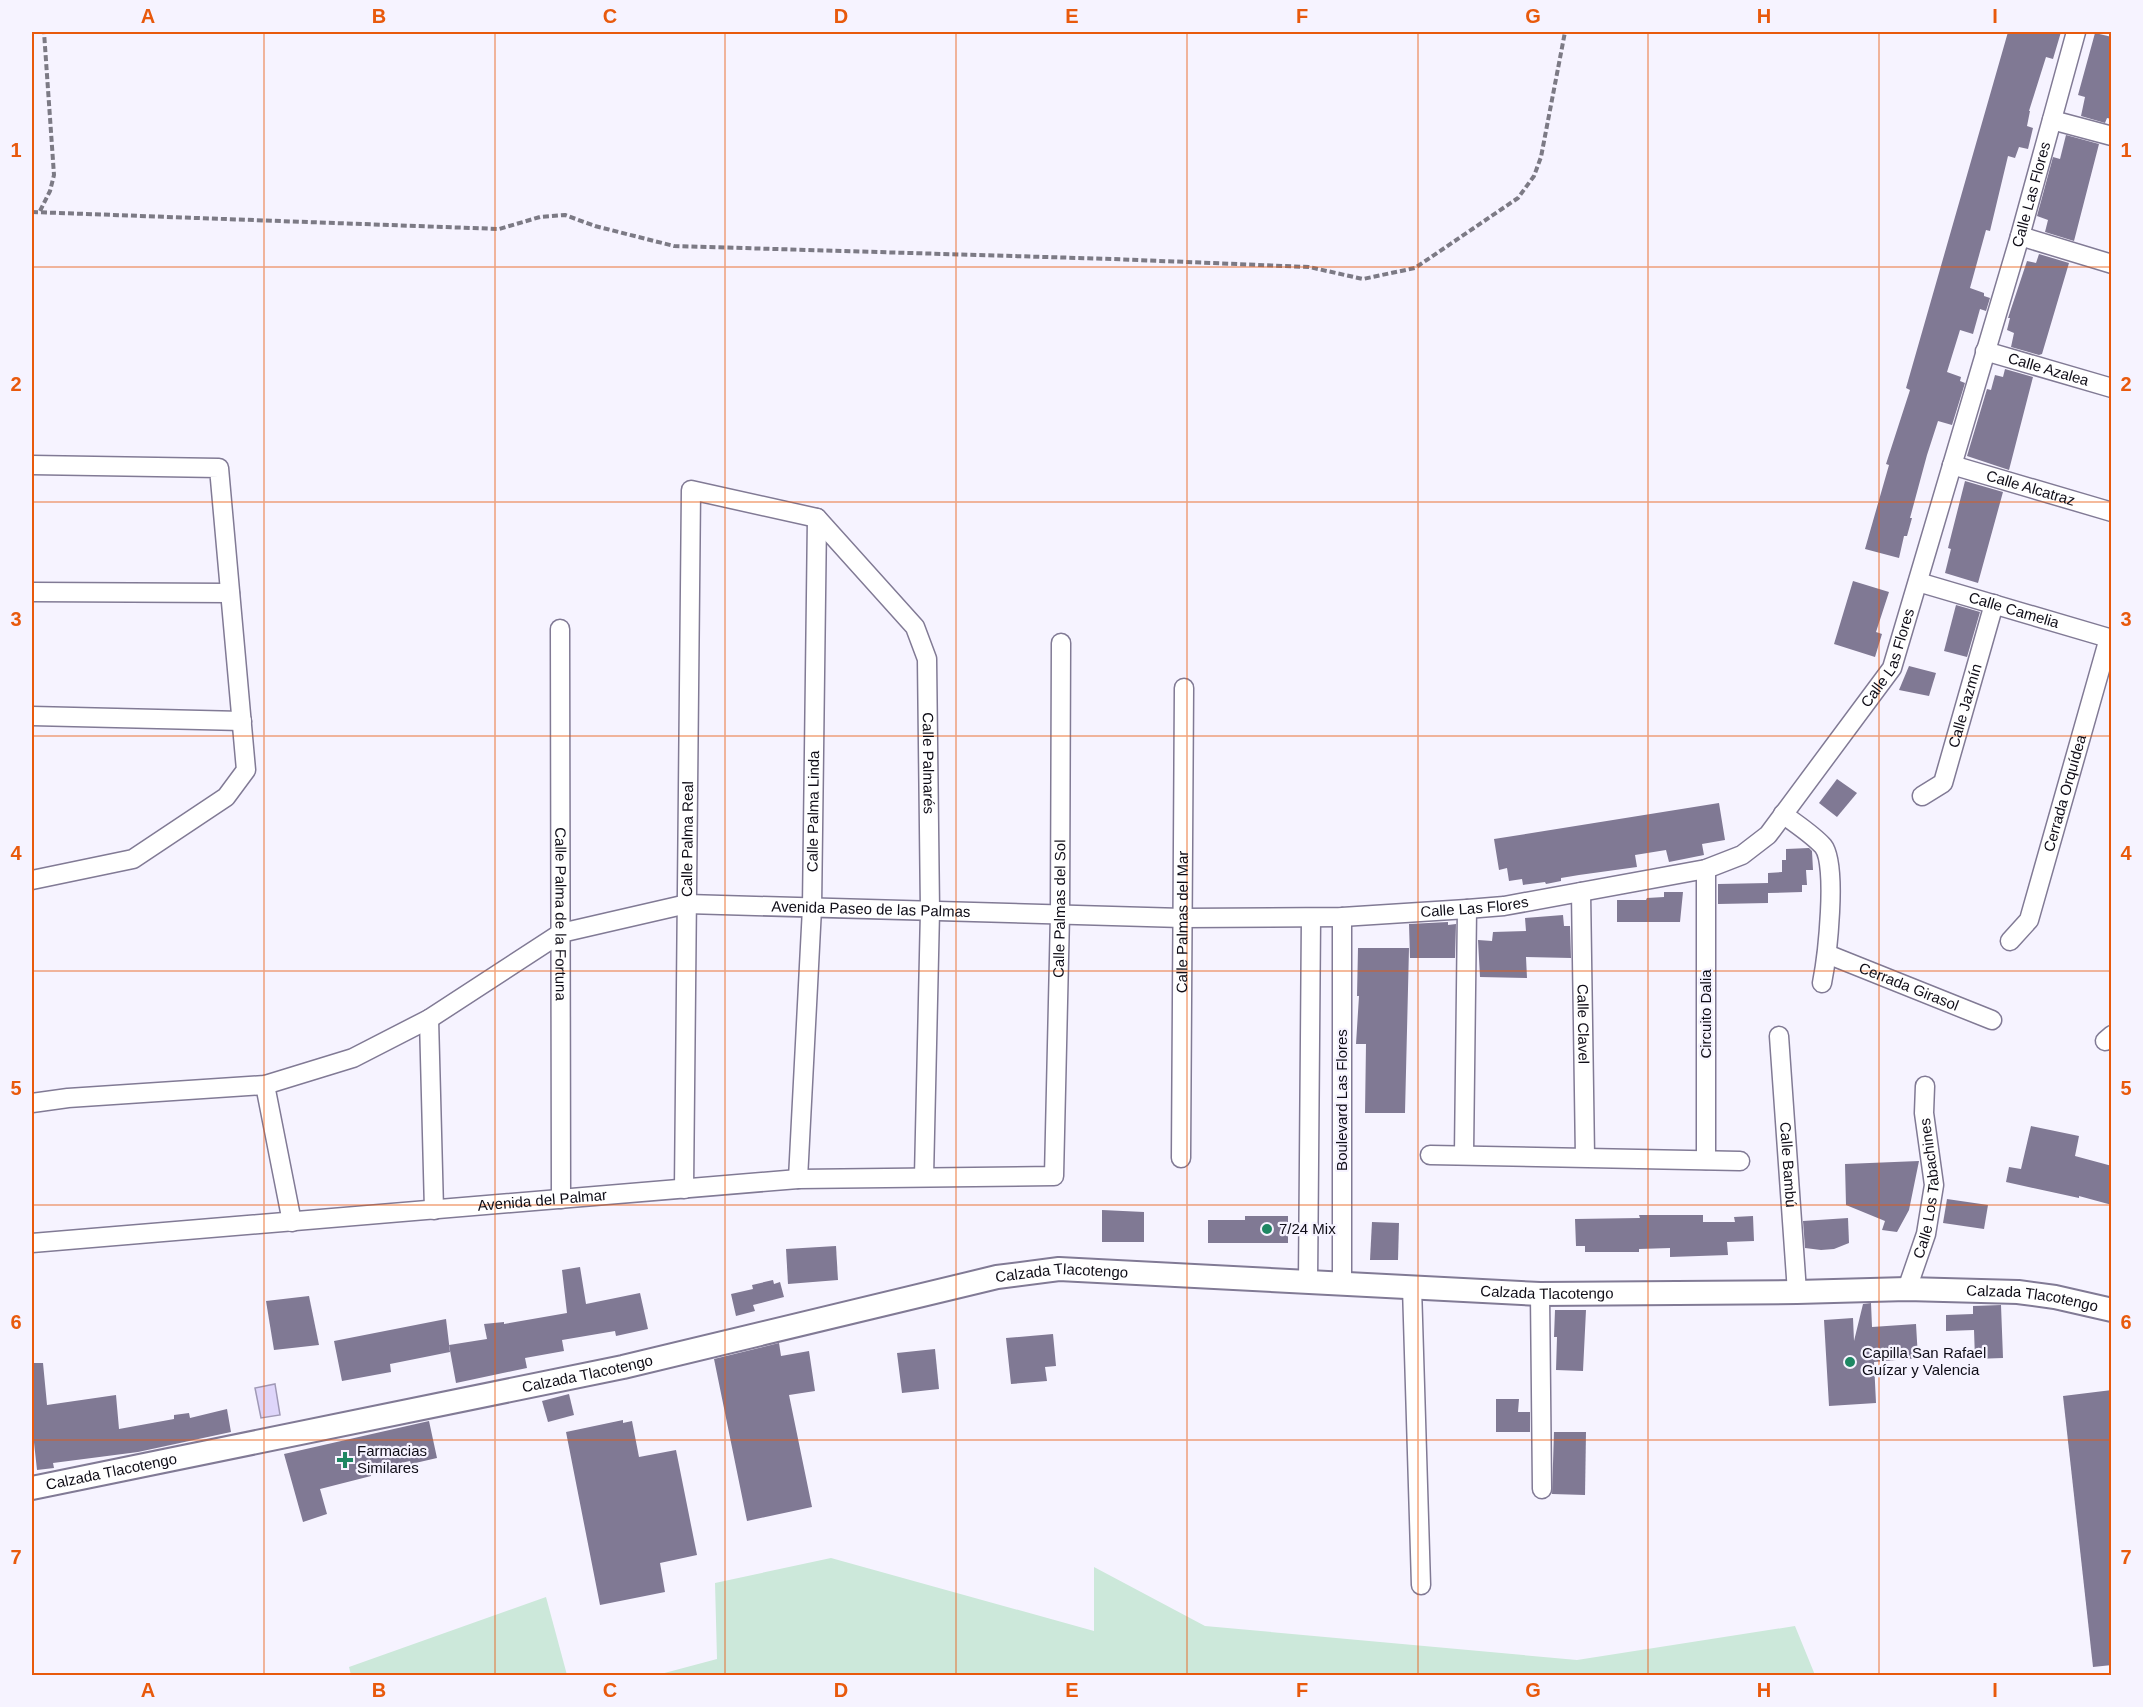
<svg xmlns="http://www.w3.org/2000/svg" width="2143" height="1707" viewBox="0 0 2143 1707" font-family="Arial,sans-serif">
	<style>
		.green { fill: #cce8da }
		.water { fill: #ded5fa; stroke: #a099b6; stroke-width: 1.5 }
		.building { fill: #807994 }
		.lines { fill: none; stroke-linecap: round; stroke-linejoin: round }
		.minor-casing { stroke: #817a95; stroke-width: 21 }
		.tertiary-casing { stroke: #817a95; stroke-width: 26 }
		.path { stroke: #7c7a85; stroke-width: 4; stroke-dasharray: 6 3; stroke-linecap: butt }
		.minor { stroke: #fff; stroke-width: 18 }
		.tertiary { stroke: #fff; stroke-width: 22 }
		.grid { fill: none; stroke: #e8590c; stroke-width: 1.5; stroke-opacity: 0.55 }
		.poi-dot { fill: #1e8763; stroke: #f6f3ff; stroke-width: 2 }
		.labels { text-anchor: middle; stroke-width: 4.5; stroke-linejoin: round; paint-order: stroke }
		.street-label { font-size: 15px; fill: #0f0d17; stroke: #f6f3ff }
		.poi-label { font-size: 15px; fill: #0f0d17; stroke: #f6f3ff; text-anchor: start }
		.neatline { fill: none; stroke: #e8590c; stroke-width: 2 }
		.grid-label { font-size: 20px; text-anchor: middle; font-weight: bold; fill: #e8590c }
	</style>
	<rect width="100%" height="100%" fill="#f6f3ff"/>
	<!-- green -->
	<g class="green">
		<polygon points="831,1558 1094,1631 1094,1567 1205,1626 1577,1660 1795,1626 1815,1675 657,1675 717,1659 715,1583"/>
		<polygon points="546,1597 567,1675 351,1675 349,1667"/>
	</g>
	<!-- water -->
	<polygon class="water" points="275,1384 280,1415 261,1418 255,1388"/>
	<!-- building -->
	<g class="building">
		<polygon points="2008,32 2061,32 2053,59 2046,57 2029,111 2030,111 2027,126 2033,128 2028,149 2019,147 2015,158 2008,156 1990,231 1986,230 1970,288 1984,293 1984,296 1990,298 1986,311 1980,309 1973,334 1960,330 1947,372 1961,377 1960,381 1965,383 1952,425 1938,421 1927,455 1910,518 1912,518 1907,536 1904,536 1899,558 1865,549 1889,465 1886,464 1910,390 1906,388"/>
		<polygon points="2095,33 2112,37 2112,119 2107,118 2105,123 2081,116 2085,97 2078,95"/>
		<polygon points="2066,135 2099,144 2074,241 2045,232 2048,220 2037,216 2053,157 2060,159"/>
		<polygon points="2039,254 2069,263 2042,354 2039,355 2011,347 2014,333 2007,330 2010,318 2008,318 2027,261 2036,263"/>
		<polygon points="2005,369 2033,377 2009,470 1967,456 1987,389 1991,390 1995,375 2003,377"/>
		<polygon points="1965,481 2003,492 1978,583 1945,573 1951,549 1948,548"/>
		<polygon points="1853,581 1889,592 1876,632 1882,634 1875,657 1834,644"/>
		<polygon points="1956,605 1980,612 1967,657 1944,651"/>
		<polygon points="1909,666 1936,673 1929,696 1899,690"/>
		<polygon points="1837,779 1857,793 1837,817 1819,803"/>
		<polygon points="1719,803 1725,840 1702,844 1704,855 1669,862 1666,850 1635,855 1637,867 1579,875 1561,878 1561,881 1546,884 1545,882 1523,885 1522,879 1509,881 1507,868 1499,870 1494,839"/>
		<polygon points="1809,848 1812,851 1813,870 1806,870 1807,885 1802,885 1802,892 1768,893 1768,903 1718,904 1718,884 1768,883 1768,873 1782,872 1782,860 1786,860 1786,849"/>
		<polygon points="1664,892 1683,892 1680,922 1617,922 1617,900 1646,900 1647,898 1664,897"/>
		<polygon points="1563,915 1564,926 1570,926 1571,958 1526,957 1527,978 1480,977 1478,940 1492,941 1493,932 1526,931 1525,918"/>
		<polygon points="1448,922 1448,925 1456,924 1455,958 1410,958 1409,924"/>
		<polygon points="1358,948 1409,948 1405,1113 1365,1113 1366,1044 1356,1044 1359,996 1357,996"/>
		<polygon points="2031,1126 2079,1136 2075,1156 2112,1166 2112,1205 2079,1196 2079,1198 2006,1182 2009,1167 2021,1169"/>
		<polygon points="1919,1161 1909,1210 1897,1232 1882,1230 1885,1221 1846,1205 1845,1164"/>
		<polygon points="1947,1199 1988,1205 1984,1229 1943,1223"/>
		<polygon points="1102,1210 1144,1212 1144,1242 1102,1242"/>
		<polygon points="1639,1215 1703,1215 1703,1222 1735,1222 1734,1217 1753,1216 1754,1241 1727,1242 1728,1255 1670,1257 1670,1248 1639,1249 1639,1252 1585,1252 1585,1246 1576,1246 1575,1219 1640,1218"/>
		<polygon points="1245,1216 1288,1216 1288,1243 1208,1243 1208,1220 1245,1220"/>
		<polygon points="1848,1218 1849,1243 1834,1249 1821,1250 1805,1248 1803,1221"/>
		<polygon points="1372,1222 1399,1223 1398,1260 1370,1260"/>
		<polygon points="836,1246 838,1280 788,1284 786,1249"/>
		<polygon points="580,1267 586,1304 640,1293 648,1329 616,1336 615,1331 562,1340 564,1351 525,1358 527,1368 456,1383 449,1345 487,1339 484,1324 504,1322 504,1324 567,1313 562,1270"/>
		<polygon points="773,1280 774,1284 780,1282 784,1297 753,1305 755,1311 736,1316 731,1294 753,1289 752,1285"/>
		<polygon points="309,1296 319,1345 274,1350 266,1301"/>
		<polygon points="1871,1303 1872,1327 1916,1324 1918,1358 1874,1362 1876,1403 1829,1406 1824,1320 1853,1318 1854,1341 1863,1304"/>
		<polygon points="2001,1305 2003,1358 1975,1359 1974,1330 1946,1331 1946,1315 1973,1314 1973,1306"/>
		<polygon points="1555,1310 1586,1310 1583,1371 1556,1370 1557,1337 1554,1337"/>
		<polygon points="446,1319 450,1352 390,1364 391,1372 342,1381 334,1341"/>
		<polygon points="1053,1334 1056,1366 1045,1367 1047,1381 1011,1384 1006,1338"/>
		<polygon points="779,1343 781,1356 809,1351 815,1391 789,1395 812,1507 747,1521 714,1359"/>
		<polygon points="935,1349 939,1389 902,1393 897,1353"/>
		<polygon points="32,1363 43,1363 47,1405 116,1395 119,1429 174,1419 174,1415 189,1413 190,1418 227,1409 231,1432 138,1452 53,1463 54,1468 37,1470 32,1424"/>
		<polygon points="2112,1390 2112,1665 2093,1667 2063,1396"/>
		<polygon points="569,1394 574,1415 548,1422 542,1401"/>
		<polygon points="1496,1399 1519,1399 1518,1412 1530,1412 1530,1432 1496,1432"/>
		<polygon points="623,1420 623,1423 632,1421 639,1457 676,1450 697,1555 660,1563 665,1592 600,1605 566,1432"/>
		<polygon points="429,1421 437,1458 411,1464 410,1461 369,1470 371,1476 320,1489 327,1514 303,1522 284,1454"/>
		<polygon points="1554,1432 1586,1432 1585,1495 1552,1494"/>
	</g>
	<g class="lines">
		<!-- minor casing -->
		<g class="minor-casing">
			<g id="minor">
				<polyline points="2052,120 2112,136"/>
				<polyline points="2020,236 2112,264"/>
				<path id="s1" d="M1985,351L2112,388"/>
				<polyline points="32,465 219,468 246,770 226,797 133,859 32,880"/>
				<path id="s2" d="M1952,465L2112,512"/>
				<path id="s3" d="M1918,582L2112,639"/>
				<polyline points="32,592 230,593"/>
				<path id="s4" d="M560,629L561,1199"/>
				<polyline points="32,716 242,721"/>
				<path id="s5" d="M1922,796L1943,783L1994,604"/>
				<path d="M1783,814C1796,824 1812,834 1823,846C1838,864 1827,958 1822,983"/>
				<path id="s6" d="M1581,892L1585,1157"/>
				<polyline points="1342,917 1342,1283"/>
				<path id="s7" d="M2010,941L2029,920L2109,638"/>
				<path id="s8" d="M1827,954L1992,1020"/>
				<polyline points="429,1019 434,1210"/>
				<path id="s9" d="M1779,1036L1797,1292"/>
				<polyline points="2105,1041 2112,1035"/>
				<polyline points="265,1085 292,1222"/>
				<path id="s10" d="M32,1103L68,1098L265,1085L353,1058L429,1019L561,933L687,904L1182,918L1342,917L1467,909L1504,906L1706,869L1742,855L1768,835L1892,668L2020,236L2076,32"/>
				<polyline points="1464,1154 1467,909"/>
				<polyline points="1430,1155 1740,1161"/>
				<path id="s11" d="M1181,1158L1184,688"/>
				<polyline points="1706,1160 1706,869"/>
				<path id="s12" d="M798,1179L812,908L817,518"/>
				<path id="s13" d="M684,1189L691,490L817,518L915,627L927,659L930,911L924,1177"/>
				<path id="s14" d="M32,1243L798,1179L1054,1176L1060,915L1061,643"/>
				<polyline points="1308,1282 1311,918"/>
				<polyline points="1412,1287 1421,1585"/>
				<path id="s15" d="M1907,1289L1926,1234L1934,1185L1924,1113L1925,1086"/>
				<polyline points="1540,1294 1542,1489"/>
			</g>
		</g>
		<!-- tertiary casing -->
		<g class="tertiary-casing">
			<g id="tertiary">
				<path id="s16" d="M32,1488L623,1367L997,1277L1059,1269L1540,1294L1797,1292L1907,1289L2018,1292L2055,1297L2112,1310"/>
			</g>
		</g>
		<!-- path -->
		<g class="path">
			<polyline points="40,211 50,191 54,175 44,32"/>
			<polyline points="32,212 499,229 540,217 565,215 595,226 674,246 1113,259 1309,267 1363,279 1415,268 1518,198 1534,176 1541,157 1565,32"/>
		</g>
		<!-- minor -->
		<use href="#minor" class="minor"/>
		<!-- tertiary -->
		<use href="#tertiary" class="tertiary"/>
	</g>
	<!-- grid -->
	<path class="grid" d="M264,32V1676M495,32V1676M725,32V1676M956,32V1676M1187,32V1676M1418,32V1676M1648,32V1676M1879,32V1676M32,267H2112M32,502H2112M32,736H2112M32,971H2112M32,1205H2112M32,1440H2112"/>
	<!-- markers -->
	<g class="poi-dot">
		<circle cx="1267" cy="1229" r="6"/>
		<circle cx="1850" cy="1362" r="6"/>
		<path d="M342 1451h6v6h6v6h-6v6h-6v-6h-6v-6h6z"/>
	</g>
	<g class="labels">
		<!-- street labels -->
		<g class="street-label">
			<text dy="5" stroke="none"><textPath href="#s10" startOffset="2494">Calle Las Flores</textPath></text>
			<text dy="5" stroke="none"><textPath href="#s1" startOffset="66">Calle Azalea</textPath></text>
			<text dy="5" stroke="none"><textPath href="#s2" startOffset="82">Calle Alcatraz</textPath></text>
			<text dy="5" stroke="none"><textPath href="#s3" startOffset="100">Calle Camelia</textPath></text>
			<text dy="5" stroke="none"><textPath href="#s10" startOffset="2008">Calle Las Flores</textPath></text>
			<text dy="5" stroke="none"><textPath href="#s5" startOffset="105">Calle Jazmín</textPath></text>
			<text dy="5" stroke="none"><textPath href="#s13" startOffset="1113">Calle Palmarés</textPath></text>
			<text dy="5" stroke="none"><textPath href="#s7" startOffset="160">Cerrada Orquídea</textPath></text>
			<text dy="5" stroke="none"><textPath href="#s12" startOffset="368">Calle Palma Linda</textPath></text>
			<text dy="5" stroke="none"><textPath href="#s13" startOffset="350">Calle Palma Real</textPath></text>
			<text dy="5" stroke="none"><textPath href="#s10" startOffset="1486">Calle Las Flores</textPath></text>
			<text dy="5" stroke="none"><textPath href="#s10" startOffset="882">Avenida Paseo de las Palmas</textPath></text>
			<text dy="5" stroke="none"><textPath href="#s14" startOffset="1292">Calle Palmas del Sol</textPath></text>
			<text dy="5" stroke="none"><textPath href="#s4" startOffset="285">Calle Palma de la Fortuna</textPath></text>
			<text dy="5" stroke="none"><textPath href="#s11" startOffset="236">Calle Palmas del Mar</textPath></text>
			<text dy="5" stroke="none"><textPath href="#s8" startOffset="88">Cerrada Girasol</textPath></text>
			<text transform="translate(1706 1014) rotate(-90)" y="5">Circuito Dalia</text>
			<text dy="5" stroke="none"><textPath href="#s6" startOffset="132">Calle Clavel</textPath></text>
			<text transform="translate(1342 1100) rotate(-90)" y="5">Boulevard Las Flores</text>
			<text dy="5" stroke="none"><textPath href="#s9" startOffset="129">Calle Bambú</textPath></text>
			<text dy="5" stroke="none"><textPath href="#s15" startOffset="104">Calle Los Tabachines</textPath></text>
			<text dy="5" stroke="none"><textPath href="#s14" startOffset="512">Avenida del Palmar</textPath></text>
			<text dy="5" stroke="none"><textPath href="#s16" startOffset="1053">Calzada Tlacotengo</textPath></text>
			<text dy="5" stroke="none"><textPath href="#s16" startOffset="1539">Calzada Tlacotengo</textPath></text>
			<text dy="5" stroke="none"><textPath href="#s16" startOffset="2025">Calzada Tlacotengo</textPath></text>
			<text dy="5" stroke="none"><textPath href="#s16" startOffset="567">Calzada Tlacotengo</textPath></text>
			<text dy="5" stroke="none"><textPath href="#s16" startOffset="81">Calzada Tlacotengo</textPath></text>
		</g>
		<!-- poi labels -->
		<g class="poi-label">
			<text x="1279" y="1234">7/24 Mix</text>
			<text x="1862" y="1358">Capilla San Rafael<tspan x="1862" dy="17">Guízar y Valencia</tspan></text>
			<text x="357" y="1456">Farmacias<tspan x="357" dy="17">Similares</tspan></text>
		</g>
	</g>
	<!-- border -->
	<rect width="2143" height="1707" fill="none" stroke="#f6f3ff" stroke-width="66"/>
	<rect x="33" y="33" width="2077" height="1641" class="neatline"/>
	<g class="grid-label">
		<text x="148" y="23">A</text>
		<text x="379" y="23">B</text>
		<text x="610" y="23">C</text>
		<text x="841" y="23">D</text>
		<text x="1072" y="23">E</text>
		<text x="1302" y="23">F</text>
		<text x="1533" y="23">G</text>
		<text x="1764" y="23">H</text>
		<text x="1995" y="23">I</text>
		<text x="16" y="157">1</text>
		<text x="2126" y="157">1</text>
		<text x="16" y="391">2</text>
		<text x="2126" y="391">2</text>
		<text x="16" y="626">3</text>
		<text x="2126" y="626">3</text>
		<text x="16" y="860">4</text>
		<text x="2126" y="860">4</text>
		<text x="16" y="1095">5</text>
		<text x="2126" y="1095">5</text>
		<text x="16" y="1329">6</text>
		<text x="2126" y="1329">6</text>
		<text x="16" y="1564">7</text>
		<text x="2126" y="1564">7</text>
		<text x="148" y="1697">A</text>
		<text x="379" y="1697">B</text>
		<text x="610" y="1697">C</text>
		<text x="841" y="1697">D</text>
		<text x="1072" y="1697">E</text>
		<text x="1302" y="1697">F</text>
		<text x="1533" y="1697">G</text>
		<text x="1764" y="1697">H</text>
		<text x="1995" y="1697">I</text>
	</g>
</svg>
